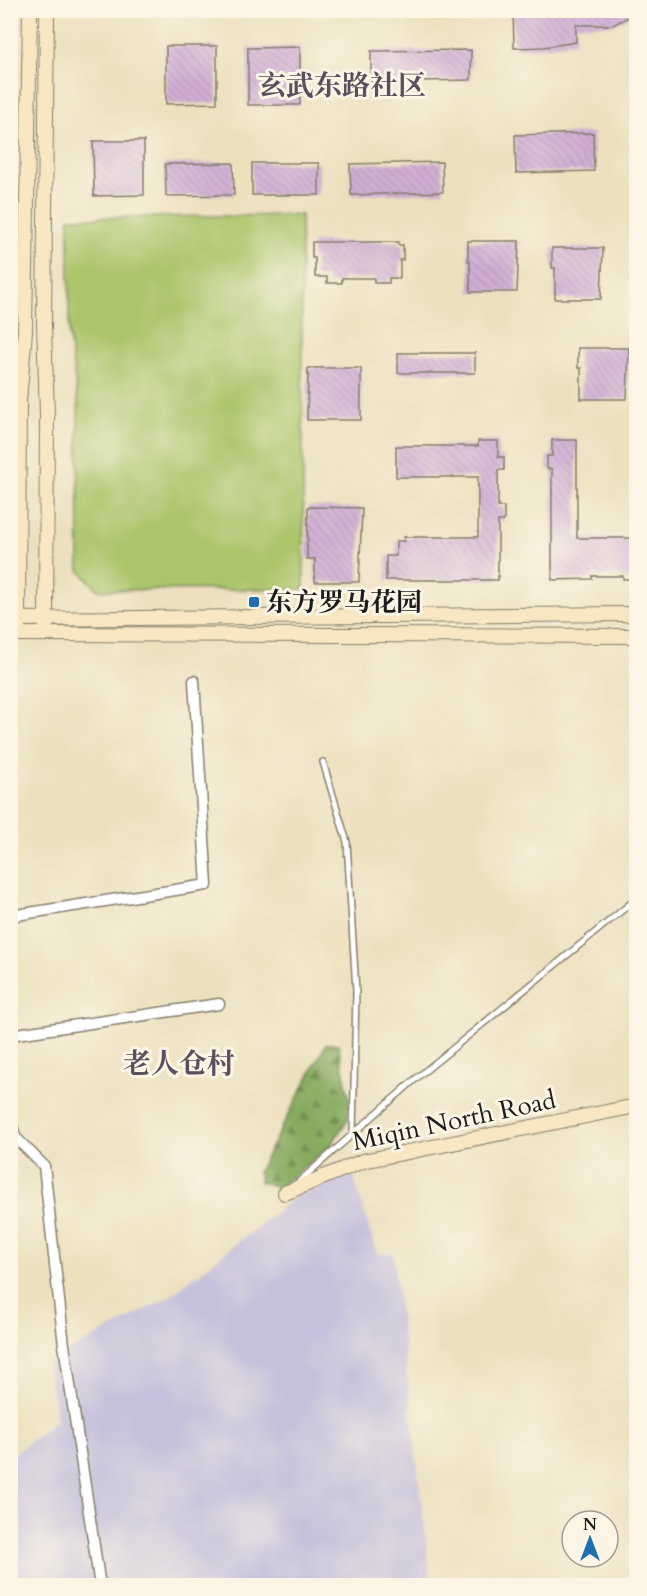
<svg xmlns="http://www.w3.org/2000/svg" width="647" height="1596" viewBox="0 0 647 1596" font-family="Cardo,'Noto Serif SC',serif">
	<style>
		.industrial { fill: #c5c0db }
		.green { fill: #aac56b; stroke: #637044; stroke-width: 1.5 }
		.forest { fill: url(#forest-firs); stroke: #52633e; stroke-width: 1.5 }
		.building { fill: url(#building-back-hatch) }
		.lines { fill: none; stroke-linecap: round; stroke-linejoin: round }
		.lane-casing { stroke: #847e6d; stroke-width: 8 }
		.street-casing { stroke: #847e6d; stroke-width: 13 }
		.secondary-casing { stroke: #847e6d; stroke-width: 16 }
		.lane { stroke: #fff; stroke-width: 5 }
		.street { stroke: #fff; stroke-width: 10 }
		.secondary { stroke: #f9e7c3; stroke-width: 14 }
		.poi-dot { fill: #1f6fb2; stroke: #fcf5e5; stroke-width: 2 }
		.labels { text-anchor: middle; stroke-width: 6; stroke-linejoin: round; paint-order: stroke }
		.poi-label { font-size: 26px; font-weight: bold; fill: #1c1c1c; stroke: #fcf5e5; text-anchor: start }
		.street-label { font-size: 26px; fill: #1c1c1c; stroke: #fcf5e5 }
		.quarter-label { font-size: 28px; font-weight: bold; fill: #5b4f5d; stroke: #fcf5e5 }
	</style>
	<defs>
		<pattern id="forest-firs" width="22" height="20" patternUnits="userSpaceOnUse" patternTransform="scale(1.5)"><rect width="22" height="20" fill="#87aa5f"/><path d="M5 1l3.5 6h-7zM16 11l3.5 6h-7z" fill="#6e8a4e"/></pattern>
		<pattern id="building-back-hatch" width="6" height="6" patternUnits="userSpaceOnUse" patternTransform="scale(1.5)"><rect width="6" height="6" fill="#d1afd5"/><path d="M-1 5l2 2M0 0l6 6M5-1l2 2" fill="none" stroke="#b396b6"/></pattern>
	</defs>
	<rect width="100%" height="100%" fill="#fcf5e5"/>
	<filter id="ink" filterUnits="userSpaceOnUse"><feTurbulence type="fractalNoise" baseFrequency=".0167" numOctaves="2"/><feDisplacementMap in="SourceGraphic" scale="12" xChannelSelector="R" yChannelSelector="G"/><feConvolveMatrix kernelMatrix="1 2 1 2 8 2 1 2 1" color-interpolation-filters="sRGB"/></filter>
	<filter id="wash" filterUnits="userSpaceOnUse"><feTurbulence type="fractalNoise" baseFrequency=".008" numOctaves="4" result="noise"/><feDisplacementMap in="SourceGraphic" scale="24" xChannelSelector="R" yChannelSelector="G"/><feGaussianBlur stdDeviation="1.35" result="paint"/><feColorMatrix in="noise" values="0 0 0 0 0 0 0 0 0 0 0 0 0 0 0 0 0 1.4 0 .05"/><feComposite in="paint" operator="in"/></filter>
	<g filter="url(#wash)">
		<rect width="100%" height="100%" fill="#ece0be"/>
		<!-- industrial -->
		<polygon class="industrial" points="353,1175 377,1254 393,1253 431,1585 11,1586 11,1457 57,1420 47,1363 169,1297 295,1197"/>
		<!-- green -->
		<polygon class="green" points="301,215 304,589 98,590 79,570 78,404 69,335 69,218"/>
		<!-- forest -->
		<polygon class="forest" points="326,1044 338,1044 352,1113 331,1145 279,1187 260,1182 258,1172"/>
		<g id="blocks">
			<!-- building -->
			<g class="building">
				<polygon points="513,10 636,10 636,13 613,25 576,25 576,42 544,47 514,48"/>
				<polygon points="166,46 217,46 217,103 166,104"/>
				<polygon points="300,47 300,105 248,105 248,48"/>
				<polygon points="471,50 471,80 371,82 371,51"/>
				<polygon points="593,133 594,171 516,173 515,135"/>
				<polygon points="93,141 144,141 144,195 94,196"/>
				<polygon points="442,162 443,192 351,195 350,164"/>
				<polygon points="233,163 234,195 166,196 165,164"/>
				<rect x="252" y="163" width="67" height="32"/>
				<polygon points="468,241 519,241 517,292 470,292 470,261 468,261"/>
				<polygon points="312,242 398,242 398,245 403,245 403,260 400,260 400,278 389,278 389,283 374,283 374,278 342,278 342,283 327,283 327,277 315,277 315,258 312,258"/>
				<polygon points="552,248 603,248 601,299 555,299 555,268 552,268"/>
				<polygon points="578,348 629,348 627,399 581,399 581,368 578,368"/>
				<rect x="398" y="353" width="77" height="20"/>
				<polygon points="308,368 361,368 361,420 307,420"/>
				<polygon points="552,440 577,440 577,538 636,538 636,579 623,579 623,576 592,576 592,579 552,580 552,469 547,469 547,456 552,456"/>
				<polygon points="478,441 498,441 498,457 504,457 504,470 498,470 498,507 504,507 504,521 498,521 498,580 386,580 386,556 396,556 396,541 404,541 404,537 478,537 478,477 396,477 396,446 478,446"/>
				<polygon points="308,507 362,508 359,582 315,582 315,559 307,559"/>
			</g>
		</g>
	</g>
	<g filter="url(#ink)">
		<use href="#blocks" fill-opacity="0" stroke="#847e6d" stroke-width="1.5"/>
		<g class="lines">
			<!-- lane casing -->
			<g class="lane-casing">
				<g id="lane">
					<polyline points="323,762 347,842 356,991 353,1134"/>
					<polyline points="296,1184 419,1076 636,899"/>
				</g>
			</g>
			<!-- street casing -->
			<g class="street-casing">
				<g id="street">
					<polyline points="10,916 207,885 194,681"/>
					<polyline points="10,1035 219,1004"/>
					<polyline points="10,1116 15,1137 44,1166 64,1345 100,1586"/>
				</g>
			</g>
			<!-- secondary casing -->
			<g class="secondary-casing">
				<g id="secondary">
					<polyline points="10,619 636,614"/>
					<polyline points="18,626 19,401 25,332 30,10"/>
					<polyline points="46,627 47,415 44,324 47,10"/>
					<polyline points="10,634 636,636"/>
					<polyline points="285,1193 363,1161 636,1106"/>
				</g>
			</g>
			<!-- lane -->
			<use href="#lane" class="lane"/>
			<!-- street -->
			<use href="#street" class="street"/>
			<!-- secondary -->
			<use href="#secondary" class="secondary"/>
		</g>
	</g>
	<!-- markers -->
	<rect class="poi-dot" x="248" y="596" width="12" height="12" rx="3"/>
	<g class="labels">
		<!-- poi labels -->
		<g class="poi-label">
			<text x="266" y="611">东方罗马花园</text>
		</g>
		<!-- street labels -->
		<g class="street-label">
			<text transform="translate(454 1120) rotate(-12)" y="9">Miqin North Road</text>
		</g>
		<!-- quarter labels -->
		<g class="quarter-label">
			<text x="342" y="95">玄武东路社区</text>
			<text x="179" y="1073">老人仓村</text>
		</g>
	</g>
	<!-- margin -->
	<rect width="647" height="1596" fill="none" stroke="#fcf5e5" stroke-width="36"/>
	<!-- north arrow -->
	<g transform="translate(590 1539)"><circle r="28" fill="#fcf5e5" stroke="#a29e95" stroke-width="1.5"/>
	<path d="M0-4.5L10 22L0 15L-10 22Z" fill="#1f6fb2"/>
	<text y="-9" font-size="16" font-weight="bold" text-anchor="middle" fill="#1c1c1c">N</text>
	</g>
</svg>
